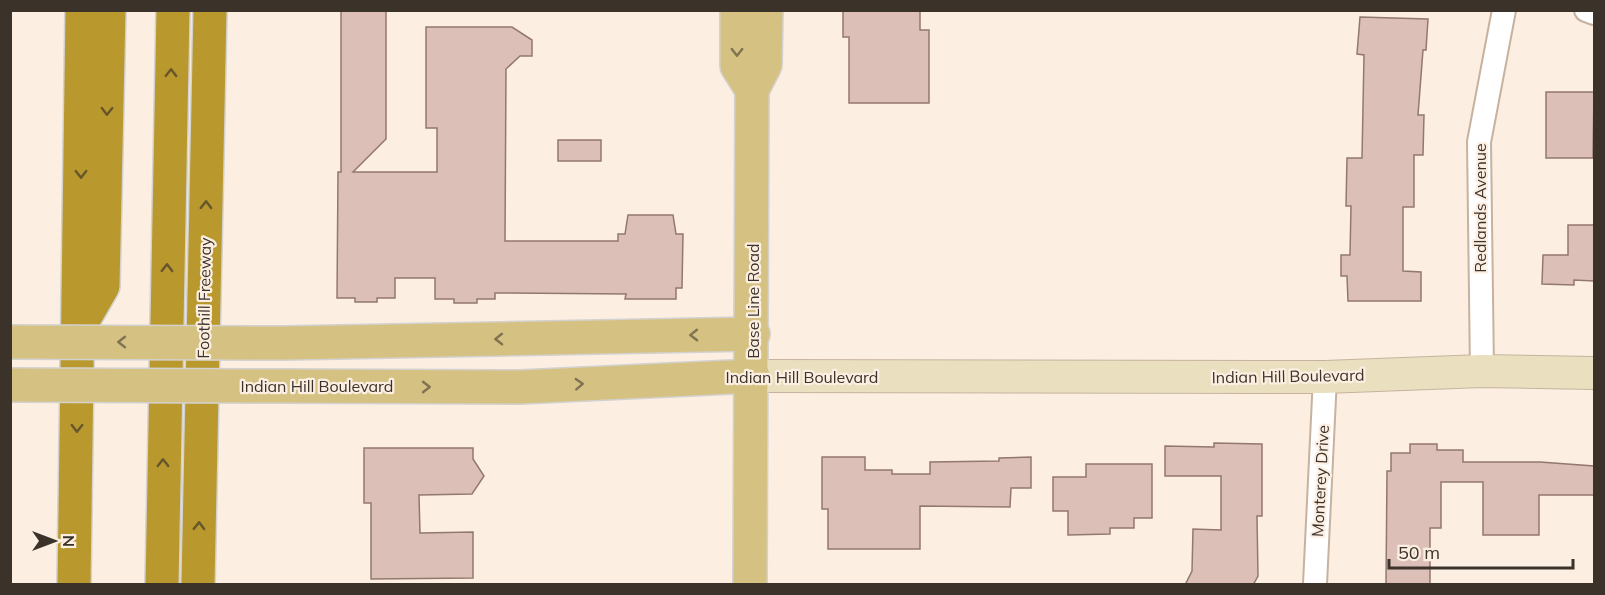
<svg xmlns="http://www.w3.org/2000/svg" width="1605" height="595" viewBox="0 0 1605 595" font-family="Mulish,sans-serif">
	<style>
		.building { fill: #dcbfb6; stroke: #937870; stroke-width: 1.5 }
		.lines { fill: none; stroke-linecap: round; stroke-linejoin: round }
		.street-casing { stroke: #c7b29f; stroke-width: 26 }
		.secondary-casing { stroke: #c7b29f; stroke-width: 34 }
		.primary-casing { stroke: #d4d2d0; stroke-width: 36 }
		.highway-casing { stroke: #d4d2d0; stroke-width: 36 }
		.street { stroke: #fff; stroke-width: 22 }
		.secondary { stroke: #eae0c0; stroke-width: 32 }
		.primary { stroke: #d5c282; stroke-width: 33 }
		.highway { stroke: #b9992e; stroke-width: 33 }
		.primary-bridge-casing { stroke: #d4d2d0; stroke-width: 36; stroke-linecap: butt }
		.primary-bridge { stroke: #d5c282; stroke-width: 33 }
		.oneway { stroke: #807352 }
		.oneway2 { stroke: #67562b }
		.labels { text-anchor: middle; stroke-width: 4.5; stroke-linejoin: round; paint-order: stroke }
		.street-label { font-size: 16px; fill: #3b322a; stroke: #fcefe2 }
	</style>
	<rect width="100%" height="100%" fill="#fcefe2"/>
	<!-- building -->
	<g class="building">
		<polygon points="341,10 386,10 386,139 353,172 437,172 437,128 426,128 426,27 512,27 532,40 532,56 520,56 506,69 505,241 618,241 618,234 625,234 628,215 673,215 676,234 683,234 682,288 676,288 676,299 625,299 626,294 495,293 495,299 477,299 477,303 454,303 454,299 435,299 435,278 395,278 395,298 377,298 377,302 355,302 355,298 337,298 338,172 341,172"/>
		<polygon points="843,10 920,10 920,30 929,30 929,103 849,103 849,37 843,37"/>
		<polygon points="1360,17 1428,19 1426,50 1423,50 1418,115 1424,115 1423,155 1414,155 1414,207 1403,207 1403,271 1421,272 1421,301 1348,301 1347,276 1341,276 1341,255 1350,255 1351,206 1346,206 1347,158 1362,158 1364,55 1357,54"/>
		<polygon points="1546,92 1594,92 1593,158 1546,158"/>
		<rect x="558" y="140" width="43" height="21"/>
		<polygon points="1568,225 1594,225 1594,281 1574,280 1574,285 1542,284 1543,255 1568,255"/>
		<polygon points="1214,443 1262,444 1262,516 1257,516 1258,576 1253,585 1185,585 1192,571 1193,529 1221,530 1221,476 1165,476 1165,446 1214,447"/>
		<polygon points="1410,444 1437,444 1437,450 1463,450 1463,462 1540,462 1594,466 1594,495 1539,495 1539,535 1483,535 1483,482 1441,482 1441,528 1430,528 1430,585 1386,585 1387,471 1391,471 1391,453 1410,453"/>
		<polygon points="364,448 473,448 473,459 484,476 472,494 419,495 420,533 473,532 473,578 371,579 371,503 364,503"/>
		<polygon points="822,457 865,457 865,470 892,470 892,474 930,474 930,462 999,461 999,458 1031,457 1031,488 1011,488 1010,507 920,506 920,549 828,549 828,509 822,509"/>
		<polygon points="1086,464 1152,464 1152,518 1134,518 1134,528 1110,528 1110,534 1068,535 1068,511 1053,511 1053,477 1086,477"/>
	</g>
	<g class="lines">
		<!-- street casing -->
		<g class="street-casing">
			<g id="street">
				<polyline points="1586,10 1594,13"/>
				<polyline points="1482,371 1479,142 1504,10"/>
				<polyline points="1315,584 1325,377"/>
			</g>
		</g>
		<!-- secondary casing -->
		<g class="secondary-casing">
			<polyline id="secondary" points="753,376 1325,377 1482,371 1594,373"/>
		</g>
		<!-- primary casing -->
		<g class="primary-casing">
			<g id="primary">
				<polyline points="737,10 737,66 752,90"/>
				<polyline points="285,343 753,334"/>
				<polyline points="283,386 520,387 753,376"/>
				<polyline points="750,584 752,90 765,65 766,10"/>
			</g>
		</g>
		<!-- highway casing -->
		<g class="highway-casing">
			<g id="highway">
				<polyline points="80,326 103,286 109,10"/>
				<polyline points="74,584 82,10"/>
				<polyline points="162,584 173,10"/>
				<polyline points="198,584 210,10"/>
			</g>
		</g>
		<!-- street -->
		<use href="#street" class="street"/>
		<!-- secondary -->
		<use href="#secondary" class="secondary"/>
		<!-- primary -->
		<use href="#primary" class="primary"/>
		<!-- highway -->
		<use href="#highway" class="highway"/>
		<!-- primary-bridge casing -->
		<g class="primary-bridge-casing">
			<g id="primary-bridge">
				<polyline points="10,342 285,343"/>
				<polyline points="10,385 283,386"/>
			</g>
		</g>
		<!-- primary-bridge -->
		<use href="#primary-bridge" class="primary-bridge"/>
	</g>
	<!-- one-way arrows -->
	<defs><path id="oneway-chevron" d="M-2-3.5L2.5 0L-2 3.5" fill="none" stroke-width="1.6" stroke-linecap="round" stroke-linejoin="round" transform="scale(1.5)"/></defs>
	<g class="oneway">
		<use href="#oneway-chevron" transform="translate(737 52) rotate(90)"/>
		<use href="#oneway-chevron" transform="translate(694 335) rotate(179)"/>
		<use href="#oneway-chevron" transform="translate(499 339) rotate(179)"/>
		<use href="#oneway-chevron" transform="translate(122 342) rotate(-180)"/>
		<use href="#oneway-chevron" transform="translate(579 384) rotate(-3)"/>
		<use href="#oneway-chevron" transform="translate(426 387)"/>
	</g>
	<g class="oneway2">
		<use href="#oneway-chevron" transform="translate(171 73) rotate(-89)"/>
		<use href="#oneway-chevron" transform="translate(107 111) rotate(91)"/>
		<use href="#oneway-chevron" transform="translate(81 174) rotate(90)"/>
		<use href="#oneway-chevron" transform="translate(206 205) rotate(-89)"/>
		<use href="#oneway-chevron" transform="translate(167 268) rotate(-89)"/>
		<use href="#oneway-chevron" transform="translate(77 428) rotate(91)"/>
		<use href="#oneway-chevron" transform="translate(163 463) rotate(-90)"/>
		<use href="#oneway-chevron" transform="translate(199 526) rotate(-89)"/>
	</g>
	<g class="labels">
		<!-- street labels -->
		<g class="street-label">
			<text transform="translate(1480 208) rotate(-90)" y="6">Redlands Avenue</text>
			<text transform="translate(204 298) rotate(-89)" y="6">Foothill Freeway</text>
			<text transform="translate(753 301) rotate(-90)" y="6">Base Line Road</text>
			<text transform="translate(1288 376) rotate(-1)" y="6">Indian Hill Boulevard</text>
			<text x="802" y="383">Indian Hill Boulevard</text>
			<text x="317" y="392">Indian Hill Boulevard</text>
			<text transform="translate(1320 481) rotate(-87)" y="6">Monterey Drive</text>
		</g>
	</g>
	<!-- border -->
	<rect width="1605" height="595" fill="none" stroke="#3b322a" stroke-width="24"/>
	<!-- north arrow -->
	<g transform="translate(54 541) rotate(90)" stroke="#fcefe2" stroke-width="4.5" paint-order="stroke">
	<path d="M0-4.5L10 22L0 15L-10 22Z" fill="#3b322a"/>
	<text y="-9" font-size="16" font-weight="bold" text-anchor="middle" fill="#3b322a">N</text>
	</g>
	<!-- scale -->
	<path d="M1389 559v9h184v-9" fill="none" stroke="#3b322a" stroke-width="3"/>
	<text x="1398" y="559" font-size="18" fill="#3b322a" stroke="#fcefe2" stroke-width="4.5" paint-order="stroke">50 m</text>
</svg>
